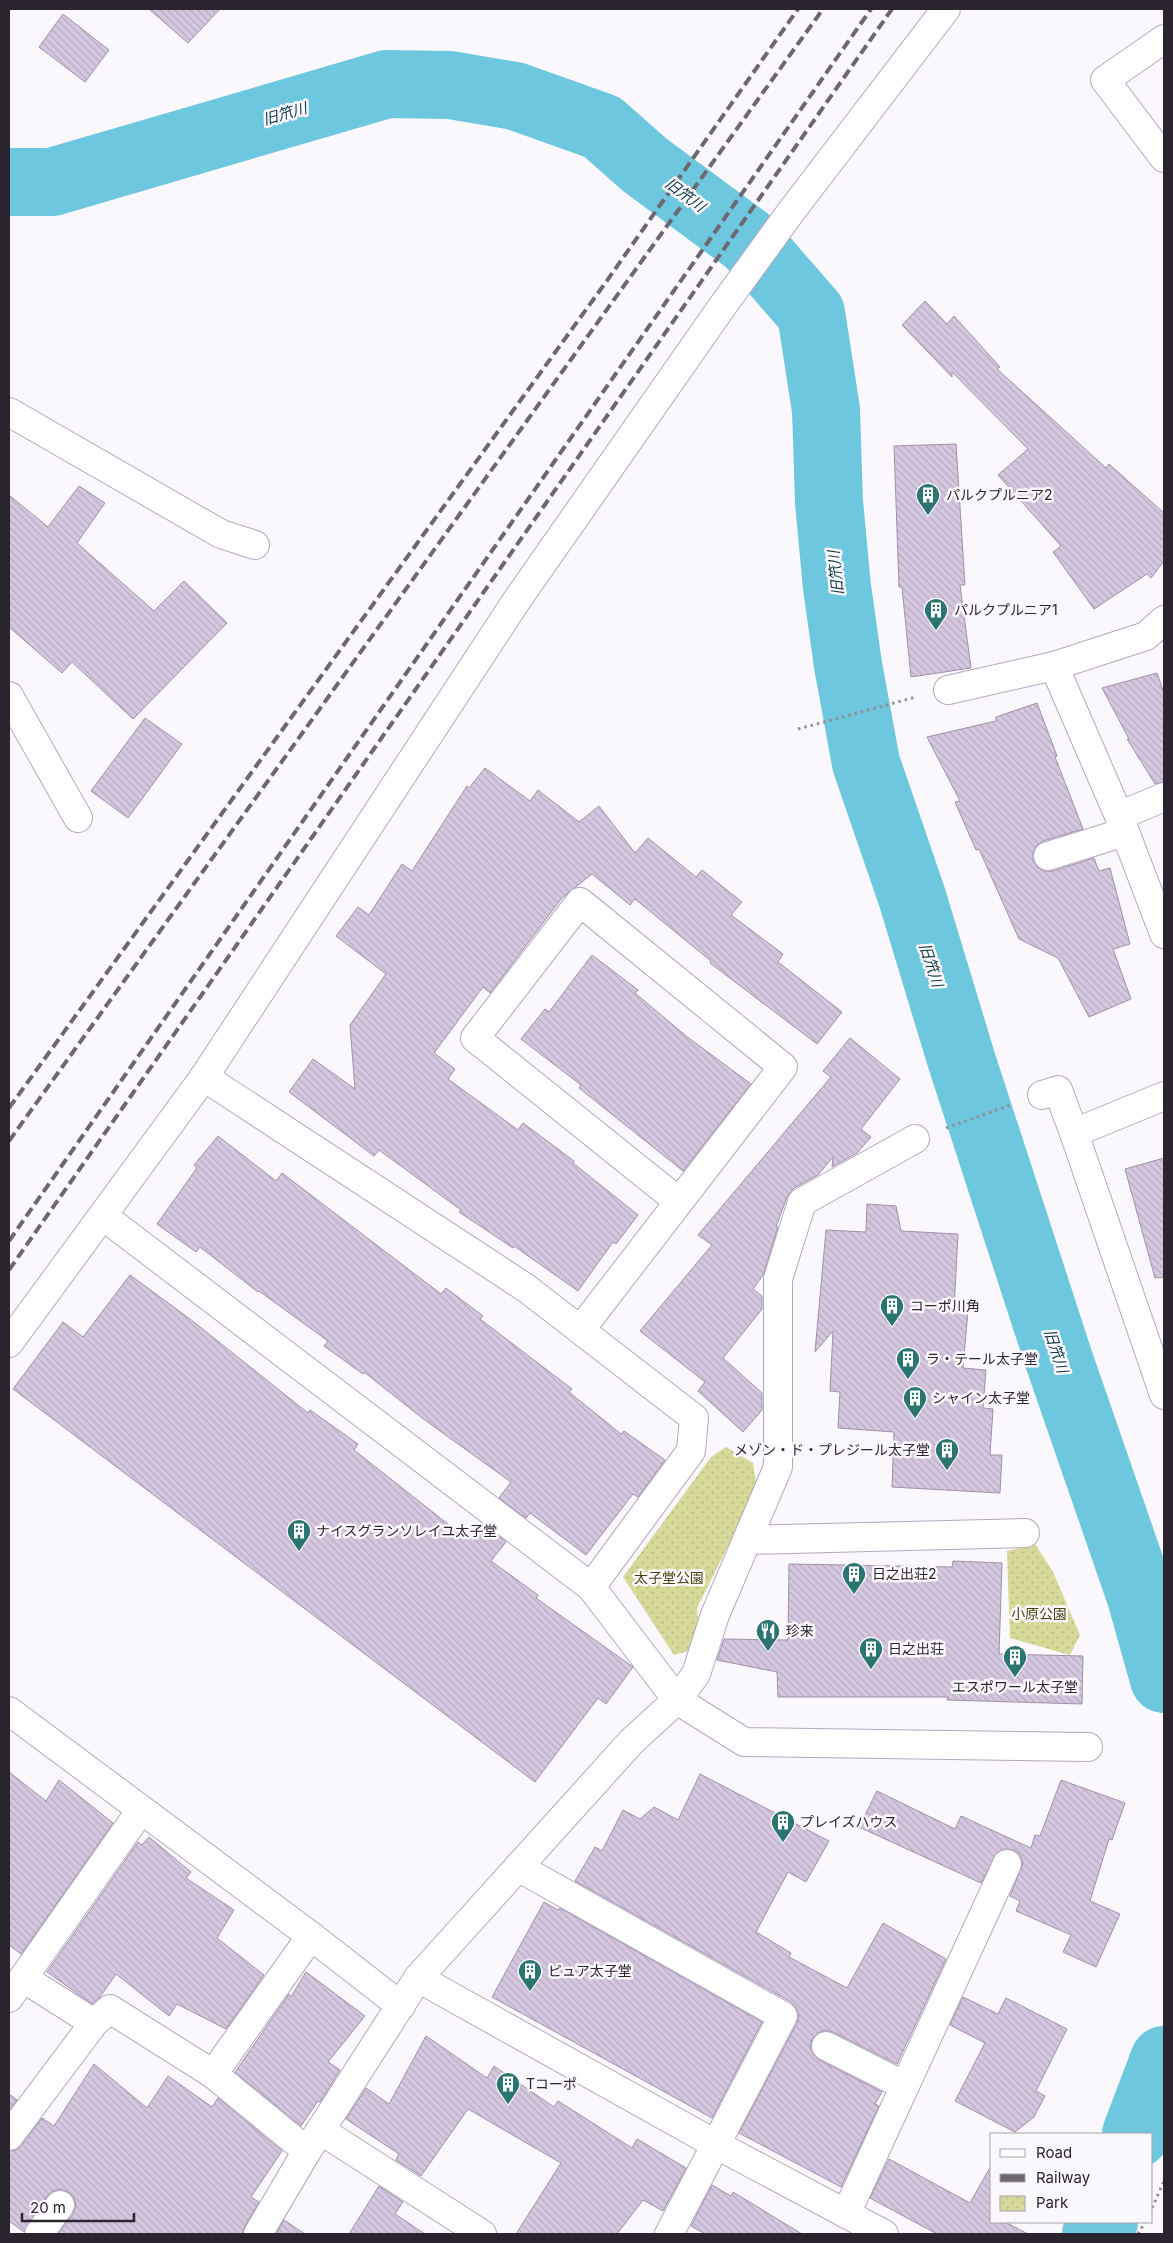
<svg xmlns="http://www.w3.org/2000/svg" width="1173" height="2243" viewBox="0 0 1173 2243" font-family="Inter,'Noto Sans JP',sans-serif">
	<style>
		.park { fill: url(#park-dots) }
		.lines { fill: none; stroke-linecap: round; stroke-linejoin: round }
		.river { stroke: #6dc7df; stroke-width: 68 }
		.building { fill: url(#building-back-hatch); stroke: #9f91a8 }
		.minor-casing { stroke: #b5a7bf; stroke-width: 30 }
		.path { stroke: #928e95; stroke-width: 3; stroke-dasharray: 2.5 4; stroke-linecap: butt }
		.minor { stroke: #fff; stroke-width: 28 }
		.rail { stroke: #6c6770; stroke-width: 4; stroke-dasharray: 10 5; stroke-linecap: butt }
		.labels { text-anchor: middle; stroke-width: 5; stroke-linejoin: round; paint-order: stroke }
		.poi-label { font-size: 14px; fill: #2a242e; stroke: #fbf8fd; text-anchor: start }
		.park-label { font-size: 14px; fill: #464610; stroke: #fbf8fd }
		.water-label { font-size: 15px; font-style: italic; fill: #0b3741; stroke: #fbf8fd }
	</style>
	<defs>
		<pattern id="park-dots" width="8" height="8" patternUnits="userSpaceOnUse" patternTransform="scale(1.25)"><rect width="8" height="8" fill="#d6d997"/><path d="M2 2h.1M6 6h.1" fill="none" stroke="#b8ba82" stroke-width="1.8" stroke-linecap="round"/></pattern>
		<pattern id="building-back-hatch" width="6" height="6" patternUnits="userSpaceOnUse" patternTransform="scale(1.25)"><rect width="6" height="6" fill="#d6c7e0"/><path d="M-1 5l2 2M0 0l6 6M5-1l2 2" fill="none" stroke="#b8abc0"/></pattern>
	</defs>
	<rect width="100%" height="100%" fill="#fbf8fd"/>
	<!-- park -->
	<g class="park">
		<polygon points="726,1447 753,1463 757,1488 697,1608 699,1635 688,1651 674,1655 623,1577 711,1457"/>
		<polygon points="1035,1544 1053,1572 1080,1635 1070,1655 1010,1638 1007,1551"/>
	</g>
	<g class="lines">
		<!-- river -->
		<g class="river">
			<polyline points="9,182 52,182 387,84 450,85 515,96 602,127 645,165 749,242 811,313 826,410 829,502 837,587 848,665 866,763 912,897 962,1062 1058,1357 1141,1597 1164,1679"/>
			<polyline points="1136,2134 1164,2060"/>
			<polyline points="1096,2234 1104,2222"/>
		</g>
	</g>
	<!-- building -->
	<g class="building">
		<polygon points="149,9 220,9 188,43"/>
		<polygon points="63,14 109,50 85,82 39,47"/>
		<polygon points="925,301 947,324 954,316 1000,367 997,369 1106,468 1109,464 1164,513 1164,561 1151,578 1147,574 1094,609 1053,552 1061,546 998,475 1028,449 952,372 952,377 902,325"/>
		<polygon points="956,444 965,585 960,585 971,668 911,677 902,587 899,587 894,446"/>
		<polygon points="79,486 105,503 77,543 154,611 184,581 227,623 133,719 72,662 62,673 9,627 9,495 48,527"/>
		<polygon points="1157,673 1164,693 1164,782 1155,784 1127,739 1129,739 1102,688"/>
		<polygon points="1037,703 1057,756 1055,757 1083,829 1043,841 1037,845 1033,853 1033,861 1038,868 1045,871 1053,871 1094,858 1099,871 1110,868 1130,944 1113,949 1131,999 1089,1017 1058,958 1019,939 979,849 976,850 955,802 960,801 927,737 996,721 996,717"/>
		<polygon points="145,718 182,744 128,818 91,791"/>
		<polygon points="485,768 530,801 538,790 579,822 599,806 635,853 648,838 696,877 702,870 742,902 731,915 783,954 778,962 842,1012 817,1044 710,963 711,961 635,899 630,905 592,874 562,898 490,993 483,987 434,1053 455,1069 448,1079 518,1130 523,1123 574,1161 573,1163 638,1215 616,1244 613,1242 578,1291 514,1246 513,1248 459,1212 461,1210 379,1150 374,1156 289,1092 313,1059 355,1089 350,1025 386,974 336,936 358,907 369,915 402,864 412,871 467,786 469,788"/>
		<polygon points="592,955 638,990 635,993 686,1036 751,1084 683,1171 579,1088 581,1085 521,1039 545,1009 549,1012"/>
		<polygon points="850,1038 900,1079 861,1129 871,1137 857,1153 832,1167 833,1157 818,1175 794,1188 787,1197 776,1227 778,1227 763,1275 753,1289 762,1296 762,1309 723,1358 762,1393 762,1410 743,1432 698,1391 705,1382 640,1331 712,1245 698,1235 831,1077 823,1071"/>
		<polygon points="218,1136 276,1181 282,1173 441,1294 446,1288 483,1316 480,1319 572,1389 569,1392 621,1434 624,1431 665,1460 638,1497 633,1494 586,1555 530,1513 526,1518 499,1498 511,1482 422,1418 364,1372 363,1374 324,1346 328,1341 259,1291 258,1292 200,1247 196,1252 157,1224 197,1168 194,1165"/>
		<polygon points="1164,1158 1164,1277 1155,1278 1125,1169"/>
		<polygon points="867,1204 896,1206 901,1231 958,1234 954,1310 968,1311 963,1368 986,1370 983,1408 993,1409 990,1455 1002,1455 1000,1493 892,1487 894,1432 838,1428 840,1392 830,1391 833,1331 815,1352 826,1230 866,1232"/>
		<polygon points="130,1275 190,1319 308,1413 310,1410 358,1444 354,1450 458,1532 463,1526 473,1534 481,1523 506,1542 491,1561 538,1595 536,1598 633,1667 606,1704 598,1698 535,1782 13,1389 63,1322 83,1337"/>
		<polygon points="953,1561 1002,1563 999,1654 1083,1656 1082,1704 947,1700 948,1697 778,1697 777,1672 717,1660 724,1639 788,1640 789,1564 952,1567"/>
		<polygon points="9,1772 46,1801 59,1780 113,1823 21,1954 9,1945"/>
		<polygon points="700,1774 829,1841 806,1882 788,1872 756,1932 791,1953 789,1957 847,1988 883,1923 946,1959 897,2064 833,2032 825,2030 818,2033 812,2039 810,2047 813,2054 819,2060 882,2092 875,2104 879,2106 841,2187 739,2133 797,2023 799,2015 796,2008 791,2002 575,1881 595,1847 602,1851 623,1810 640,1819 654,1807 678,1820"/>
		<polygon points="1061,1780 1125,1803 1112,1840 1109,1839 1090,1901 1120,1914 1096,1967 1063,1952 1071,1935 1016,1911 1020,1901 1010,1896 1023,1863 1020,1855 1014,1850 1005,1849 998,1852 981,1883 859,1827 877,1791 955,1829 961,1816 1031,1848 1035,1835 1040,1836"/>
		<polygon points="149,1837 191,1872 186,1878 234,1910 217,1938 264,1975 226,2029 177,2004 169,2016 116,1974 100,1997 92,2004 47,1972 138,1842 142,1845"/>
		<polygon points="544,1902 558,1910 560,1908 762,2022 712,2118 492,1997"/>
		<polygon points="306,1972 365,2016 328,2062 340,2070 320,2102 318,2101 301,2126 235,2072 289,1994 291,1997"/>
		<polygon points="963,1997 998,2014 1006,1998 1067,2029 1036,2091 1045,2096 1034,2117 1015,2132 955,2101 985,2043 950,2025"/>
		<polygon points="426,2036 487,2078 494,2066 554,2107 558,2101 632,2148 637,2139 686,2168 663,2211 643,2200 617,2234 516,2234 561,2163 468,2109 421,2176 396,2160 399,2154 346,2119 366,2088 389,2104"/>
		<polygon points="94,2064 147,2108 168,2076 212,2107 218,2098 282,2151 251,2197 259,2202 245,2226 242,2234 58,2234 73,2214 76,2206 74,2198 70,2193 61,2189 53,2191 47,2196 24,2232 9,2221 9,2151 16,2150 21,2146 42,2118 54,2126"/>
		<polygon points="9,2094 17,2100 9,2110"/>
		<polygon points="889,2159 970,2203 992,2164 992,2222 1005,2222 1028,2234 937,2234 870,2198"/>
		<polygon points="712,2185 731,2196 733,2192 802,2234 705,2234 691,2226"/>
		<polygon points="379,2186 403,2202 395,2214 425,2234 349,2234"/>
		<polygon points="284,2220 305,2234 276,2234"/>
	</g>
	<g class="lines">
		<!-- minor casing -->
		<g class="minor-casing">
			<g id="minor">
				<polyline points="1164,39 1105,80 1164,158"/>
				<polyline points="9,412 221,534 255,545"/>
				<polyline points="1164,620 1146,636 1054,666 1119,816 1164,934"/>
				<polyline points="948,690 1054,666"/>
				<polyline points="9,696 78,818"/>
				<polyline points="1119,816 1164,797"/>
				<polyline points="1048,856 1125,832"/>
				<polyline points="204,1077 526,1288 694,1418 691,1451 591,1587 677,1700 632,1741 418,1978 307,2151 258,2234"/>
				<polyline points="1042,1095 1058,1090 1074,1133"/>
				<polyline points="1164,1096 1074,1133 1164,1395"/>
				<polyline points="915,1139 802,1202 778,1279 778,1467 715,1615 696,1674 677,1700 744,1742 1088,1747"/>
				<polyline points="103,1216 591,1587"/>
				<polyline points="581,1329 783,1067 580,902 475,1038 678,1201"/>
				<polyline points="9,1343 204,1077 517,600 724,304 790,213 946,9"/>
				<polyline points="747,1540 1025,1533"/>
				<polyline points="9,1711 311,1936 401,2006"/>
				<polyline points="518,1867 783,2016 669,2234"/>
				<polyline points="23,1978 94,2023"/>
				<polyline points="418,1978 717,2145 884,2234"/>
				<polyline points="9,1998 141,1810"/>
				<polyline points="826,2046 905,2086"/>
				<polyline points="213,2074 311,1936"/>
				<polyline points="320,2130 482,2234"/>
				<polyline points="9,2136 94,2023 110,2009 213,2074 307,2151"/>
				<polyline points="846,2214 1007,1864"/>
				<polyline points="39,2234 60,2205"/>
			</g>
		</g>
		<!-- path -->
		<g class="path">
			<polyline points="798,729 916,697"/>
			<polyline points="946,1128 1011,1105"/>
			<polyline points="1152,2208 1164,2181"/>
			<polyline points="1138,2234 1145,2222"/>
		</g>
		<!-- minor -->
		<use href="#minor" class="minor"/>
		<!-- rail -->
		<g class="rail">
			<polyline points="9,1108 606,282 798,9"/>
			<polyline points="9,1141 823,9"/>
			<polyline points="9,1241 871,9"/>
			<polyline points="9,1270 892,9"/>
		</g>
	</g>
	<!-- icons -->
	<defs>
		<g id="building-pin" transform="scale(1.25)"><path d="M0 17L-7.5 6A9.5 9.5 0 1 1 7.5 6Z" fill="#2b7470" stroke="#fbf8fd"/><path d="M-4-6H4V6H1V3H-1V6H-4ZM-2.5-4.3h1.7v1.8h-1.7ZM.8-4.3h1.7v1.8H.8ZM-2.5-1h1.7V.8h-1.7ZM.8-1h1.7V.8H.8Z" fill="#fff"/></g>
		<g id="restaurant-pin" transform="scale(1.25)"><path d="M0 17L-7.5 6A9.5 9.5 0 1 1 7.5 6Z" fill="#2b7470" stroke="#fbf8fd"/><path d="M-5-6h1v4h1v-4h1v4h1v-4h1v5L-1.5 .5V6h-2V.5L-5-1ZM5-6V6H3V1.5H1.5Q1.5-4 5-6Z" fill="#fff"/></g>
	</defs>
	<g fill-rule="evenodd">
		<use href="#building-pin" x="928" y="495"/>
		<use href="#building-pin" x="936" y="610"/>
		<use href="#building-pin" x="892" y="1306"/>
		<use href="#building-pin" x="908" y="1359"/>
		<use href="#building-pin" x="915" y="1398"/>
		<use href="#building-pin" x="947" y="1450"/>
		<use href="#building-pin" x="299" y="1531"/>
		<use href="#building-pin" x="854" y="1574"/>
		<use href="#restaurant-pin" x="768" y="1631"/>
		<use href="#building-pin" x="871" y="1649"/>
		<use href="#building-pin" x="1015" y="1657"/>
		<use href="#building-pin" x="783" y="1822"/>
		<use href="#building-pin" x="530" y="1971"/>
		<use href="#building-pin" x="508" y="2084"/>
	</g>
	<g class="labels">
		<!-- poi labels -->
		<g class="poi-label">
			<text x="946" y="500">パルクプルニア2</text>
			<text x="954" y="615">パルクプルニア1</text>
			<text x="910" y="1311">コーポ川角</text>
			<text x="926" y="1364">ラ・テール太子堂</text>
			<text x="932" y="1403">シャイン太子堂</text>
			<text x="930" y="1455" text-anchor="end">メゾン・ド・プレジール太子堂</text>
			<text x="316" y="1536">ナイスグランソレイユ太子堂</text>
			<text x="872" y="1579">日之出荘2</text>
			<text x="786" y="1636">珍来</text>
			<text x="888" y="1654">日之出荘</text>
			<text x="1015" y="1692" text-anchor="middle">エスポワール太子堂</text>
			<text x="800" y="1827">プレイズハウス</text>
			<text x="548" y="1976">ピュア太子堂</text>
			<text x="526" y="2089">Tコーポ</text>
		</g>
		<!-- park labels -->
		<g class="park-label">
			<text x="669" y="1583">太子堂公園</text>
			<text x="1039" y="1619">小原公園</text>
		</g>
		<!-- water labels -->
		<g class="water-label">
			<text transform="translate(285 114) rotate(-16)" y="5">旧笊川</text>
			<text transform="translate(685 195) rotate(37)" y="5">旧笊川</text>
			<text transform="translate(836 573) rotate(-96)" y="5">旧笊川</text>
			<text transform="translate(931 965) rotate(72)" y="5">旧笊川</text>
			<text transform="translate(1056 1351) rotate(72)" y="5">旧笊川</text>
		</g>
	</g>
	<!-- border -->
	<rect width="1173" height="2243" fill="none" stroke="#2a242e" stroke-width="20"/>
	<!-- legend -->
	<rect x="990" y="2133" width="162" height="90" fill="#fbf8fd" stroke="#a7a3aa"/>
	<rect x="1000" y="2149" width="25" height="8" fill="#ffffff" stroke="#a7a3aa"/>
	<text x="1036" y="2158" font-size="15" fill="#2a242e">Road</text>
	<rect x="1000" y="2174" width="25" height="8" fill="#6c6770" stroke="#a7a3aa"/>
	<text x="1036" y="2183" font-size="15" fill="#2a242e">Railway</text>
	<rect x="1000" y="2196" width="25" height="15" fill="url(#park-dots)" stroke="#a7a3aa"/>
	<text x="1036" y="2208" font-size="15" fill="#2a242e">Park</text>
	<!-- scale -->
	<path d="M22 2213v8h112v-8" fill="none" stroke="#2a242e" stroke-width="2.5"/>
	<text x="30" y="2213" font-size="15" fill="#2a242e" stroke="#fbf8fd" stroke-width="4" paint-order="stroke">20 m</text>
</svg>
